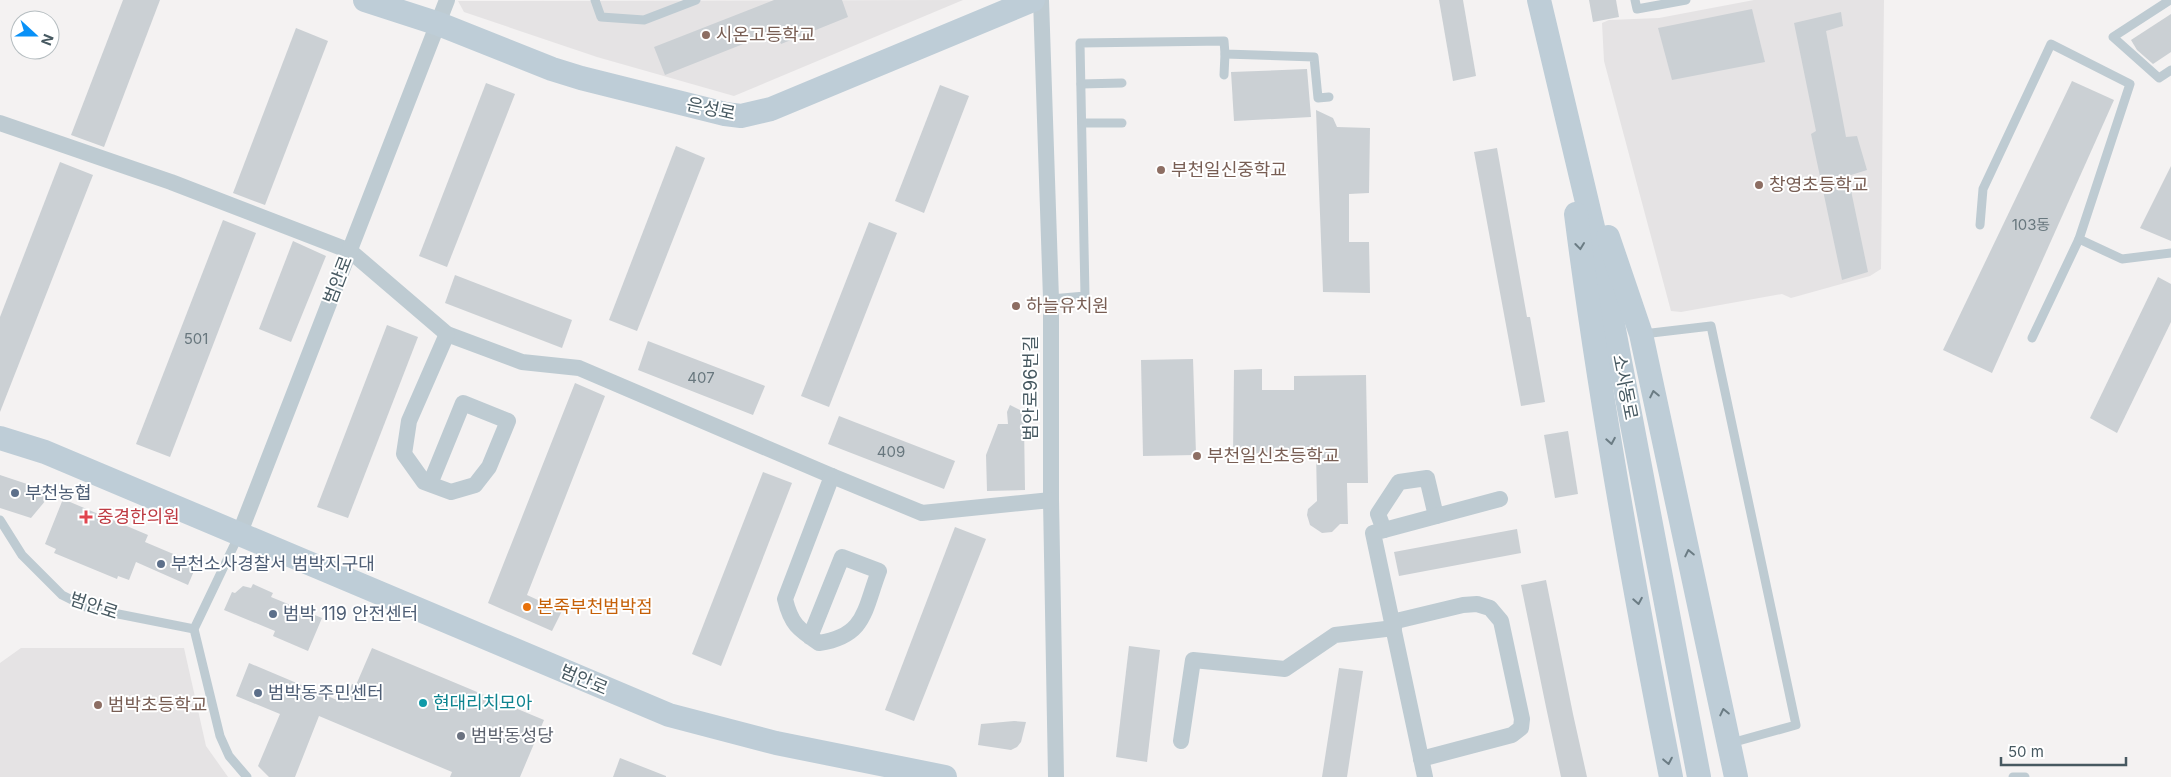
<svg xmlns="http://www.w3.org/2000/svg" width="2171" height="777" viewBox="0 0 2171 777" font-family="Inter,'Noto Sans KR',sans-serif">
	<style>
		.education { fill: #e5e3e4 }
		.building { fill: #cbd0d4 }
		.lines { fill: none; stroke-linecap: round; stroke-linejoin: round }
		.lane { stroke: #becbd2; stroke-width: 9 }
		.street { stroke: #becbd2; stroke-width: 16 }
		.secondary { stroke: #becdd7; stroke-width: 24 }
		.oneway { stroke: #6b7c84 }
		.education-dot { fill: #8d6e63; stroke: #fff; stroke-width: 2 }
		.service-dot { fill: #5c6f8a; stroke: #fff; stroke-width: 2 }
		.health-dot { fill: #e0444e; stroke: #fff; stroke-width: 2 }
		.food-dot { fill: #e8710a; stroke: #fff; stroke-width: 2 }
		.culture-dot { fill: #0f9aa8; stroke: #fff; stroke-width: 2 }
		.worship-dot { fill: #6b7280; stroke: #fff; stroke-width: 2 }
		.labels { text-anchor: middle; stroke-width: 4; stroke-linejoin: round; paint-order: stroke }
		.number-label { font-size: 15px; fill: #68777e }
		.education-label { font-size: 18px; fill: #785e54; stroke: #fff; text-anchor: start }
		.street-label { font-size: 18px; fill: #475961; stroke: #fff }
		.service-label { font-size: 18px; fill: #4e5e75; stroke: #fff; text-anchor: start }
		.health-label { font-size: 18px; fill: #be3a42; stroke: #fff; text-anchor: start }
		.food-label { font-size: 18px; fill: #c56008; stroke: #fff; text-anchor: start }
		.culture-label { font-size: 18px; fill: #0d838f; stroke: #fff; text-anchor: start }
		.worship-label { font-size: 18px; fill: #5b616d; stroke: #fff; text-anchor: start }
	</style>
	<rect width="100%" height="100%" fill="#f4f2f2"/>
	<!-- education -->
	<g class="education">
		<polygon points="963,0 734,96 597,57 464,12 458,1"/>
		<polygon points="1754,0 1884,0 1881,269 1870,276 1791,298 1782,294 1681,312 1671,311 1604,61 1602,23 1609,20 1659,18"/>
		<polygon points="21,648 184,648 206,746 228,777 0,777 0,663"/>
	</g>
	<!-- building -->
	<g class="building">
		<polygon points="123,0 160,0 104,147 71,135"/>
		<polygon points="774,0 842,0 848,17 781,44 776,31 665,75 654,47"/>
		<polygon points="1439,0 1463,0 1476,76 1453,81"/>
		<polygon points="1589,0 1616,0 1619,17 1593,22"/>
		<polygon points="1752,9 1765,62 1672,80 1658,28"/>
		<polygon points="1841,12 1843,26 1826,31 1846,137 1857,136 1867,170 1848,176 1868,272 1842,280 1811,134 1816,131 1794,23"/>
		<polygon points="2171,14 2171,52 2153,64 2137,50 2131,40"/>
		<polygon points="296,28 328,41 265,205 233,193"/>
		<polygon points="1307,69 1311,117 1234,121 1231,72"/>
		<polygon points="2072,81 2114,100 1992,373 1943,350"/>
		<polygon points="486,83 515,94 447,267 419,256"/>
		<polygon points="940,85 969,96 924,213 895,201"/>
		<polygon points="1316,110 1333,118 1337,127 1370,128 1369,193 1349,194 1349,242 1369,242 1370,293 1323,292"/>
		<polygon points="676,146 705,158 637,331 609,320"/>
		<polygon points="1497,148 1527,317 1530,317 1545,402 1521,406 1474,152"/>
		<polygon points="60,162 93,175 0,412 0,317"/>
		<polygon points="2171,166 2171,241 2140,228"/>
		<polygon points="223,220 256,233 170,457 136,444"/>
		<polygon points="869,222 897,233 829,407 801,396"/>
		<polygon points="293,241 326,256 291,342 259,329"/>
		<polygon points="455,275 572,320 562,348 445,303"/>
		<polygon points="2158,277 2171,284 2171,322 2117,433 2090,418"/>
		<polygon points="387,325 418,337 348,518 317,507"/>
		<polygon points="648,341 765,386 753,415 638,370"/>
		<polygon points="1193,359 1196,455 1143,456 1141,360"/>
		<polygon points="1262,369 1262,390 1294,390 1294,376 1366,375 1368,483 1347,483 1348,524 1340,524 1332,532 1322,533 1310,525 1307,515 1308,509 1317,501 1316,452 1233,454 1234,370"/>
		<polygon points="575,383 605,396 527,595 562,611 552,631 488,603"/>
		<polygon points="1010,405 1020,410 1024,423 1025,490 987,491 986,455 998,424 1008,424 1007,412"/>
		<polygon points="839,416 955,461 944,489 828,444"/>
		<polygon points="1568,431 1578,494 1555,498 1544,435"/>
		<polygon points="763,472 792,483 721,666 692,654"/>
		<polygon points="0,475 48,491 48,493 51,494 31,518 0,508"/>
		<polygon points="63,499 148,535 145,542 197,564 188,585 136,562 129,580 118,576 117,579 54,553 56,549 45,544"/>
		<polygon points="955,527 986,539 914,721 885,710"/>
		<polygon points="1517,529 1521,553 1399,576 1394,552"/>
		<polygon points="1546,580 1573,714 1587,777 1561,777 1546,707 1521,585"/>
		<polygon points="253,584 273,593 271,597 322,618 308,651 273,636 275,631 224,610 232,592 235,593 243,586 251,588"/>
		<polygon points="1129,646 1160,650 1147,762 1116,757"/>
		<polygon points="372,648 544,720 520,777 450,777 452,772 319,716 295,777 269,777 258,766 280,714 236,696 249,663 344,703 352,684 356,685"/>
		<polygon points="1339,668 1363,671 1347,777 1322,777"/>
		<polygon points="1014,721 1026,722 1021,742 1017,747 1011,750 978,745 981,724"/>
		<polygon points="620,758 666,776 666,777 613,777"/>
	</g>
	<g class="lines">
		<!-- lane -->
		<g class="lane">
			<polyline points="595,0 601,17 644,20 696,0"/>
			<polyline points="1635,0 1637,9 1686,0"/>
			<polyline points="2170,0 2113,37 2159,78 2171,70"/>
			<polyline points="1224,75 1225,54"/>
			<polyline points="1081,84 1122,83"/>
			<polyline points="1082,123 1122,123"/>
			<polyline points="1980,225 1983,189 2051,44 2130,84 2079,239"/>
			<polyline points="1051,299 1085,296 1080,43 1224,41 1225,54 1314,57 1318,98 1329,97"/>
			<polyline points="1643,334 1711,326 1796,725 1731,743"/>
			<polyline points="2032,338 2079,239 2122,259 2171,253"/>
			<polyline points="0,520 22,555 62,595 88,608 194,629"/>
			<polyline points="239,535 194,629 220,736 229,756 247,777"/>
			<polyline points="2013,777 2025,777"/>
		</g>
		<!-- street -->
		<g class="street">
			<polyline points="1041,0 1051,299 1051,500 1056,777"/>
			<polyline points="0,123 171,182 350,251 447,334 522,362 579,368 832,476 922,513 1051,500"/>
			<polyline points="430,484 463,403 508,421 489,467 475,485 451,492 424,482 404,454 409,421 447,334"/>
			<polyline points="1384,530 1378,514 1399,482 1427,478 1436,516"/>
			<polyline points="239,535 447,0"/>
			<polyline points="1392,622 1463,605 1477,604 1490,608 1501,621 1522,719 1521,728 1512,735 1421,759"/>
			<path d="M810,637L842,557L879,571C864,610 866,636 819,643C798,629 791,624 785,599L832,476"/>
			<polyline points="1181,741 1193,660 1285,669 1335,635 1394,628"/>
			<polyline points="1425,777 1373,533 1500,499"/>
		</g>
		<!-- secondary -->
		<g class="secondary">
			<polyline points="365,0 439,24 552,69 581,78 725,114 741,116 771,109 1033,0"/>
			<polyline points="1539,0 1601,261 1699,777"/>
			<path d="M1576,214C1600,402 1634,590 1671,777"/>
			<polyline points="1608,237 1641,334 1736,777"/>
			<polyline points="0,438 45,452 669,715 776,743 945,777"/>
		</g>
	</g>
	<!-- one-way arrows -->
	<defs><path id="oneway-chevron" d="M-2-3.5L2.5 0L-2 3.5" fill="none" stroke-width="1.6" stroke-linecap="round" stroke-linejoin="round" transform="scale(1.25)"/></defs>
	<g class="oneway">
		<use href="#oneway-chevron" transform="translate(1580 246) rotate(83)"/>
		<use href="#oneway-chevron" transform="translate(1654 394) rotate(-102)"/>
		<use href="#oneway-chevron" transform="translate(1611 441) rotate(80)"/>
		<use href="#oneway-chevron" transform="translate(1689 553) rotate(-102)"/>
		<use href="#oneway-chevron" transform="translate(1638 601) rotate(80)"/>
		<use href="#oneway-chevron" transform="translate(1724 712) rotate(-102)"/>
		<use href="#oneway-chevron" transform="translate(1668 761) rotate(79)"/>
	</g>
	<!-- markers -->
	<g class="education-dot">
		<circle cx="706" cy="35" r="5"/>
		<circle cx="1161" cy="170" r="5"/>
		<circle cx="1759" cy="185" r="5"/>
		<circle cx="1016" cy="306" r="5"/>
		<circle cx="1197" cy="456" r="5"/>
		<circle cx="98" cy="705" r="5"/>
	</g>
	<g class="service-dot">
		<circle cx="15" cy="493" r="5"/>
		<circle cx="161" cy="564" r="5"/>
		<circle cx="273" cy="614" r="5"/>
		<circle cx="258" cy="693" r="5"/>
	</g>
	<path class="health-dot" d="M83.5 509.5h5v5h5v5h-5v5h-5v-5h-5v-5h5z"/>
	<circle class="food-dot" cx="527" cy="607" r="5"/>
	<circle class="culture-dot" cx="423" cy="703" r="5"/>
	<circle class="worship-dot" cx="461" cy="736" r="5"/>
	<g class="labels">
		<!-- number labels -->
		<g class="number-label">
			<text x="2031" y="230">103동</text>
			<text x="196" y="344">501</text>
			<text x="701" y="383">407</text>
			<text x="891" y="457">409</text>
		</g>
		<!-- education labels -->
		<g class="education-label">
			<text x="716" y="41">시온고등학교</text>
			<text x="1171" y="176">부천일신중학교</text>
			<text x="1769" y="191">창영초등학교</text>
			<text x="1026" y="312">하늘유치원</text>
			<text x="1207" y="462">부천일신초등학교</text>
			<text x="108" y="711">범박초등학교</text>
		</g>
		<!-- street labels -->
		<g class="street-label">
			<text transform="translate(711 109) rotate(12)" y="6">은성로</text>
			<text transform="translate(338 280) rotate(-69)" y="6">범안로</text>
			<text transform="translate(1625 387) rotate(79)" y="6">소사동로</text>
			<text transform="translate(1031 388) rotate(-90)" y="6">범안로96번길</text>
			<text transform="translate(94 606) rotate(18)" y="6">범안로</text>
			<text transform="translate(584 680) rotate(23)" y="6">범안로</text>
		</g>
		<!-- service labels -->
		<g class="service-label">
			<text x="25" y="499">부천농협</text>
			<text x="171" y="570">부천소사경찰서 범박지구대</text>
			<text x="283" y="620">범박 119 안전센터</text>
			<text x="268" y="699">범박동주민센터</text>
		</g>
		<!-- health labels -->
		<g class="health-label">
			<text x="97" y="523">중경한의원</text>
		</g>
		<!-- food labels -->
		<g class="food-label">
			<text x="537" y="613">본죽부천범박점</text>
		</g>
		<!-- culture labels -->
		<g class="culture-label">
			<text x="433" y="709">현대리치모아</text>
		</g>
		<!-- worship labels -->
		<g class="worship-label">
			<text x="471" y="742">범박동성당</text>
		</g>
	</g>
	<!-- north arrow -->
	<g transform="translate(35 35) rotate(111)"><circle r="24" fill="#ffffff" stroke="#b5bdc0"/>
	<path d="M0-4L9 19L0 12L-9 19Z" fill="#0991f7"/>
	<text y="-8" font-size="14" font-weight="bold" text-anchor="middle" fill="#475961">N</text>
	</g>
	<!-- scale -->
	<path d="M2001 757v8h125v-8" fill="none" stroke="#475961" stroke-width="2.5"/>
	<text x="2008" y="757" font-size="15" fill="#475961" stroke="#ffffff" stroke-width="4" paint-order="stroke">50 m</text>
</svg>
